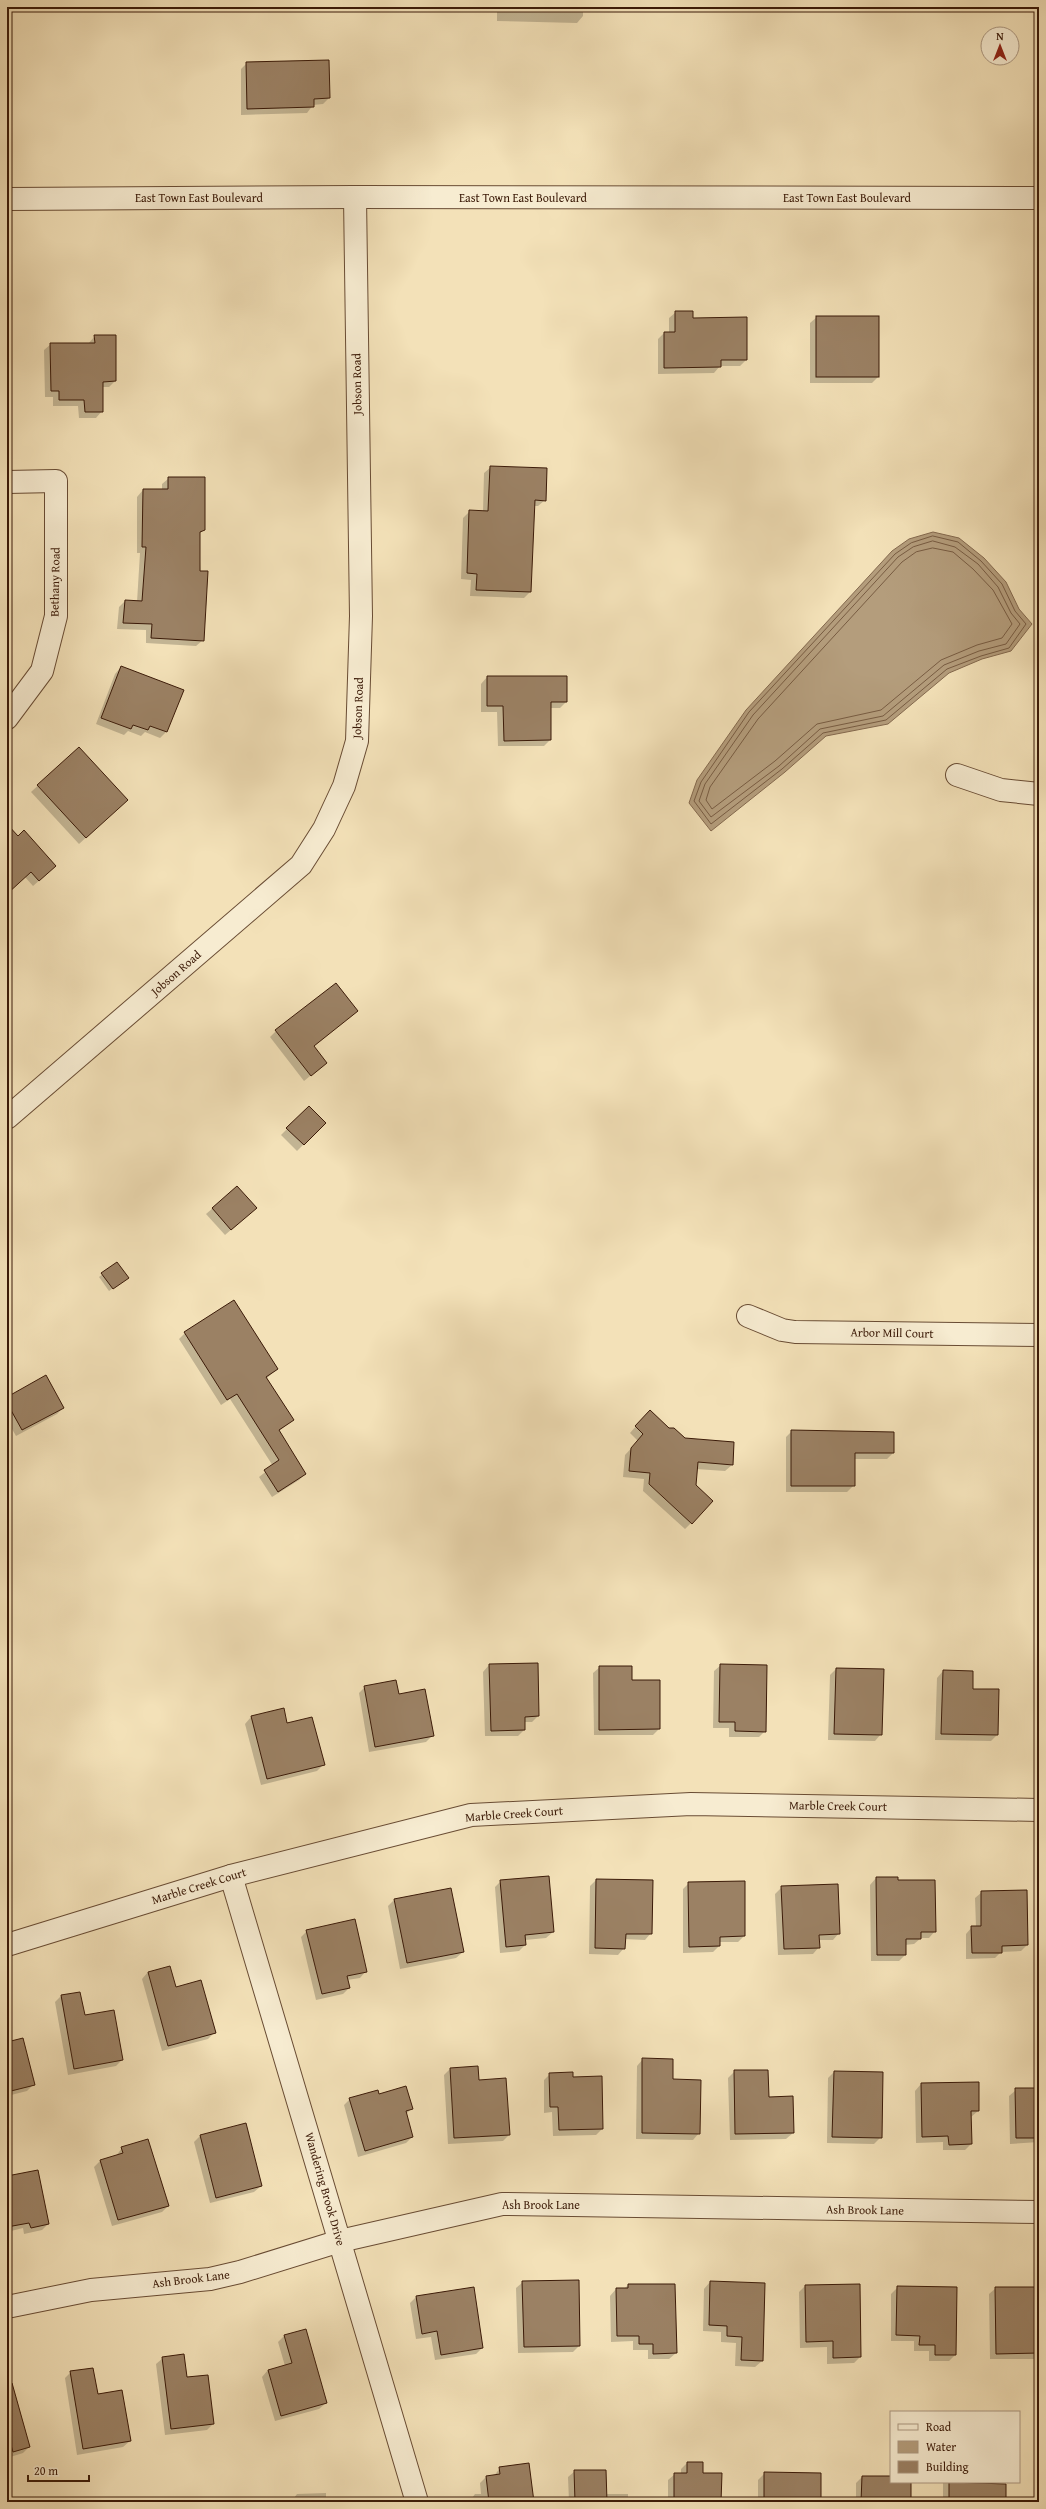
<svg xmlns="http://www.w3.org/2000/svg" width="1046" height="2509" viewBox="0 0 1046 2509" font-family="'Gentium Book Plus',serif">
	<style>
		.water { fill: #b49d7c; stroke: #84694e }
		.shadow { fill: #0003 }
		.lines { fill: none; stroke-linecap: round; stroke-linejoin: round }
		.shore { stroke: #785c42; stroke-width: 1 }
		.building { fill: #9b8164; stroke: #3b1a08 }
		.minor-casing { stroke: #694c34; stroke-width: 24 }
		.minor { stroke: #f7ecd1; stroke-width: 22 }
		.labels { text-anchor: middle; stroke-width: 3.5; stroke-linejoin: round; paint-order: stroke }
		.street-label { font-size: 12px; fill: #3b1a08; stroke: #f7ecd1 }
	</style>
	<rect width="100%" height="100%" fill="#f3e1b8"/>
	<filter id="stains"><feTurbulence type="fractalNoise" baseFrequency=".005" numOctaves="4"/><feColorMatrix values="0 0 0 0 .2 0 0 0 0 .09 0 0 0 0 .02 0 0 0 .5 -.17"/></filter>
	<radialGradient id="worn" r=".72"><stop offset=".6" stop-color="#630" stop-opacity="0"/><stop offset="1" stop-color="#630" stop-opacity=".3"/></radialGradient>
	<!-- water -->
	<polygon class="water" points="933,532 959,538 984,558 1006,582 1019,609 1032,624 1011,651 982,659 949,673 888,724 826,736 785,772 711,831 689,803 697,780 746,710 892,551 909,539"/>
	<!-- shadow -->
	<g class="shadow">
		<polygon points="497,7 583,7 583,16 577,23 497,21"/>
		<polygon points="328,61 329,98 323,104 313,105 307,113 241,115 241,69 247,63"/>
		<polygon points="676,312 692,319 746,360 740,366 720,366 714,373 658,374 658,339 664,333 669,333 669,318"/>
		<polygon points="817,317 878,377 872,383 810,383 810,323"/>
		<polygon points="95,336 115,381 109,387 102,387 102,411 96,418 79,418 78,406 53,406 53,397 45,397 44,350 51,344 88,344"/>
		<polygon points="10,368 11,404 7,408 7,369"/>
		<polygon points="491,467 545,500 538,506 534,506 530,592 524,598 470,596 471,580 461,579 463,518 470,511 483,512 484,473"/>
		<polygon points="169,478 204,529 199,534 203,640 196,646 146,643 146,630 117,629 119,607 125,601 137,602 140,553 137,553 137,497 143,490 162,490 162,484"/>
		<polygon points="121,667 182,690 166,732 160,738 145,732 141,736 128,731 124,735 96,724 115,674"/>
		<polygon points="487,677 566,677 566,702 560,708 550,708 550,740 544,746 498,746 497,712 481,712 481,684"/>
		<polygon points="79,748 120,806 79,844 31,792"/>
		<polygon points="7,826 49,872 33,886 25,877 7,892"/>
		<polygon points="357,1011 313,1047 326,1063 304,1081 270,1037 276,1031"/>
		<polygon points="309,1107 325,1123 297,1151 281,1135"/>
		<polygon points="213,1208 249,1214 225,1235 206,1214"/>
		<polygon points="117,1263 125,1280 109,1291 99,1277"/>
		<polygon points="185,1333 277,1369 266,1379 293,1420 279,1431 305,1474 299,1480 272,1497 259,1477 273,1466 230,1399 221,1405 179,1339"/>
		<polygon points="7,1398 63,1408 57,1414 16,1436 7,1420"/>
		<polygon points="643,1418 668,1429 732,1465 725,1471 696,1469 691,1523 685,1529 643,1491 644,1479 623,1477 625,1455 638,1441 630,1433"/>
		<polygon points="792,1431 855,1431 855,1433 893,1453 887,1459 854,1459 854,1485 847,1492 786,1492 786,1437"/>
		<polygon points="489,1665 538,1716 532,1722 524,1722 524,1730 518,1736 485,1736 483,1672"/>
		<polygon points="721,1665 765,1731 759,1737 729,1737 729,1728 713,1728 714,1671"/>
		<polygon points="600,1667 631,1681 659,1729 653,1735 594,1735 593,1673"/>
		<polygon points="836,1669 881,1734 875,1741 828,1740 830,1675"/>
		<polygon points="943,1671 972,1690 997,1735 991,1741 935,1740 937,1678"/>
		<polygon points="365,1687 398,1695 432,1736 426,1742 369,1752 359,1693"/>
		<polygon points="251,1717 287,1724 324,1764 317,1771 261,1785 245,1724"/>
		<polygon points="876,1878 897,1882 935,1931 929,1938 921,1938 914,1944 905,1945 905,1955 899,1961 871,1961 870,1885"/>
		<polygon points="596,1880 651,1933 645,1940 624,1939 624,1948 618,1955 589,1954 590,1886"/>
		<polygon points="501,1881 553,1932 546,1938 525,1940 525,1945 519,1951 500,1953 495,1887"/>
		<polygon points="689,1883 744,1936 738,1942 719,1942 719,1946 713,1952 683,1953 683,1889"/>
		<polygon points="782,1887 839,1933 833,1940 819,1940 819,1947 813,1954 778,1955 775,1894"/>
		<polygon points="982,1892 1027,1945 1021,1951 1001,1952 995,1958 966,1959 966,1934 972,1927 976,1927 975,1898"/>
		<polygon points="394,1900 463,1952 456,1958 400,1969 388,1906"/>
		<polygon points="307,1931 366,1971 360,1978 347,1980 349,1988 343,1994 316,2000 301,1937"/>
		<polygon points="148,1972 175,1988 215,2032 208,2039 162,2051 142,1979"/>
		<polygon points="61,1996 84,2017 122,2060 116,2066 68,2075 55,2002"/>
		<polygon points="7,2043 33,2085 27,2091 7,2096"/>
		<polygon points="643,2059 672,2080 699,2133 693,2140 636,2139 637,2066"/>
		<polygon points="450,2069 478,2081 509,2135 503,2141 448,2144 444,2075"/>
		<polygon points="735,2071 793,2133 786,2139 730,2140 728,2078"/>
		<polygon points="834,2072 881,2137 874,2144 827,2143 828,2078"/>
		<polygon points="550,2074 572,2078 602,2129 596,2135 553,2136 552,2112 544,2113 544,2080"/>
		<polygon points="921,2084 978,2111 971,2117 971,2144 965,2150 943,2150 943,2142 916,2143 915,2091"/>
		<polygon points="1016,2090 1039,2090 1039,2142 1010,2144 1009,2096"/>
		<polygon points="378,2095 411,2109 406,2114 412,2137 406,2143 358,2157 344,2105 350,2099"/>
		<polygon points="245,2124 261,2186 254,2192 210,2203 194,2142 200,2136"/>
		<polygon points="122,2148 168,2206 162,2212 112,2226 94,2167 100,2161 116,2156"/>
		<polygon points="7,2177 48,2224 42,2230 24,2234 23,2228 7,2232"/>
		<polygon points="578,2281 579,2346 573,2352 518,2353 516,2288 523,2282"/>
		<polygon points="710,2282 762,2361 755,2367 735,2366 736,2343 721,2342 721,2332 703,2331 704,2289"/>
		<polygon points="628,2285 676,2353 669,2359 648,2359 648,2350 633,2350 633,2341 611,2342 610,2296 616,2289 624,2289"/>
		<polygon points="805,2286 860,2357 854,2363 827,2364 827,2347 800,2348 799,2292"/>
		<polygon points="898,2287 955,2355 949,2361 929,2361 929,2351 914,2351 914,2341 891,2341 891,2294"/>
		<polygon points="996,2288 1039,2288 1039,2355 1034,2359 990,2359 989,2294"/>
		<polygon points="416,2297 482,2348 476,2354 435,2360 431,2337 416,2339 410,2303"/>
		<polygon points="305,2330 326,2403 319,2409 275,2421 262,2377 268,2370 285,2366 278,2342 284,2336"/>
		<polygon points="163,2358 186,2379 213,2424 207,2430 165,2435 156,2364"/>
		<polygon points="71,2372 97,2395 130,2441 123,2447 77,2455 65,2378"/>
		<polygon points="7,2385 29,2447 23,2453 7,2458"/>
		<polygon points="687,2463 702,2474 720,2502 668,2502 668,2480 675,2474 681,2474 681,2469"/>
		<polygon points="500,2468 533,2502 469,2502 475,2494 481,2494 480,2483 486,2477 494,2476"/>
		<polygon points="575,2471 605,2494 628,2494 628,2502 569,2502 568,2477"/>
		<polygon points="765,2473 819,2502 758,2502 758,2480"/>
		<polygon points="862,2477 891,2477 891,2482 910,2482 910,2502 856,2502 856,2483"/>
		<rect x="1038" y="2479" width="1" height="23"/>
		<polygon points="943,2482 982,2482 982,2485 1005,2502 943,2502"/>
		<polygon points="326,2493 326,2502 291,2502 297,2494"/>
		<polygon points="251,2497 251,2502 228,2502 232,2498"/>
	</g>
	<g class="lines">
		<!-- shore -->
		<g class="shore">
			<polygon points="933,536 958,542 981,561 1002,584 1015,611 1026,624 1009,648 981,656 947,669 886,720 823,733 782,769 711,824 694,801 701,782 749,712 895,554 911,543"/>
			<polygon points="933,541 955,547 978,564 998,587 1011,613 1020,624 1006,644 979,651 944,665 883,716 820,729 779,766 711,817 699,801 705,784 753,715 898,557 913,547"/>
			<polygon points="933,548 953,552 973,569 993,590 1012,624 1002,638 977,645 941,660 881,710 817,724 775,761 712,809 706,800 710,787 758,719 902,562 916,552"/>
		</g>
	</g>
	<!-- building -->
	<g class="building">
		<polygon points="329,60 330,98 314,99 314,107 247,109 246,62"/>
		<polygon points="675,311 693,311 693,318 747,317 747,360 721,360 721,367 664,368 664,332 675,332"/>
		<rect x="816" y="316" width="63" height="61"/>
		<polygon points="94,335 116,335 116,381 103,382 103,412 85,412 84,400 59,400 59,391 51,391 50,343 95,343"/>
		<polygon points="490,466 547,468 546,501 535,500 531,592 476,590 477,574 467,573 469,510 488,511"/>
		<polygon points="168,477 205,477 205,530 200,532 200,571 208,571 204,641 151,638 152,624 123,623 125,600 142,601 146,547 142,547 143,489 168,489"/>
		<polygon points="121,666 184,690 167,732 150,726 148,730 133,725 131,729 101,718"/>
		<polygon points="487,676 567,676 567,702 551,702 551,740 504,741 503,706 487,706"/>
		<polygon points="79,747 128,800 86,838 37,785"/>
		<polygon points="7,824 18,836 24,830 56,866 39,881 31,872 7,894"/>
		<polygon points="336,983 358,1011 314,1046 327,1063 311,1076 275,1030"/>
		<polygon points="309,1106 326,1123 304,1145 286,1128"/>
		<polygon points="237,1186 257,1208 231,1230 212,1208"/>
		<polygon points="117,1262 129,1278 113,1289 101,1273"/>
		<polygon points="234,1300 278,1369 266,1377 294,1420 279,1430 306,1474 278,1492 264,1470 279,1460 237,1394 227,1400 184,1332"/>
		<polygon points="46,1375 64,1408 22,1430 7,1403 7,1397"/>
		<polygon points="650,1410 669,1428 674,1428 685,1438 734,1442 733,1465 698,1462 696,1485 713,1501 692,1524 649,1484 650,1473 629,1471 631,1448 643,1434 635,1426"/>
		<polygon points="791,1430 894,1432 894,1453 855,1453 855,1486 791,1486"/>
		<polygon points="538,1663 539,1716 525,1717 525,1730 491,1731 489,1664"/>
		<polygon points="720,1664 767,1665 766,1732 735,1731 735,1722 719,1722"/>
		<polygon points="599,1666 632,1666 632,1680 660,1680 660,1729 599,1730"/>
		<polygon points="836,1668 884,1669 882,1735 834,1734"/>
		<polygon points="943,1670 973,1671 973,1689 999,1689 998,1735 941,1734"/>
		<polygon points="396,1680 399,1694 425,1689 434,1736 375,1747 364,1686"/>
		<polygon points="284,1708 287,1723 312,1717 325,1765 267,1779 251,1716"/>
		<polygon points="549,1876 554,1932 525,1935 526,1945 506,1947 500,1880"/>
		<polygon points="876,1877 898,1877 898,1880 935,1880 936,1932 921,1932 921,1939 906,1939 906,1955 877,1955"/>
		<polygon points="596,1879 653,1880 652,1934 626,1934 625,1949 595,1948"/>
		<polygon points="745,1881 745,1936 720,1937 720,1946 689,1947 688,1882"/>
		<polygon points="838,1884 840,1934 819,1935 820,1948 784,1949 781,1886"/>
		<polygon points="451,1888 464,1952 407,1963 394,1899"/>
		<polygon points="1027,1890 1028,1945 1002,1946 1002,1953 972,1953 971,1926 981,1926 981,1891"/>
		<polygon points="355,1919 367,1972 347,1976 350,1988 322,1994 306,1930"/>
		<polygon points="170,1966 176,1987 201,1980 216,2033 168,2046 148,1972"/>
		<polygon points="80,1992 85,2015 114,2010 123,2060 74,2069 61,1995"/>
		<polygon points="23,2038 35,2085 7,2092 7,2042"/>
		<polygon points="642,2058 673,2059 673,2079 701,2080 700,2134 642,2133"/>
		<polygon points="478,2066 479,2080 506,2078 510,2135 454,2138 450,2068"/>
		<polygon points="734,2070 768,2070 769,2097 793,2096 794,2133 735,2134"/>
		<polygon points="834,2071 883,2072 882,2138 832,2137"/>
		<polygon points="573,2072 573,2077 602,2076 603,2129 559,2130 558,2107 550,2107 549,2073"/>
		<polygon points="979,2082 979,2111 971,2111 972,2144 949,2145 948,2136 922,2137 921,2083"/>
		<polygon points="406,2086 413,2109 406,2111 413,2137 365,2151 349,2098 378,2090 379,2094"/>
		<polygon points="1015,2088 1039,2088 1039,2136 1036,2136 1036,2138 1016,2138"/>
		<polygon points="246,2123 262,2186 216,2198 200,2135"/>
		<polygon points="148,2139 169,2206 118,2220 100,2160 123,2153 121,2147"/>
		<polygon points="38,2170 49,2224 31,2228 29,2223 7,2227 7,2176"/>
		<polygon points="579,2280 580,2346 524,2347 522,2281"/>
		<polygon points="710,2281 765,2283 763,2361 741,2360 742,2337 727,2336 727,2326 709,2325"/>
		<polygon points="628,2284 675,2284 677,2353 653,2354 653,2344 639,2344 639,2336 617,2336 616,2288 628,2288"/>
		<polygon points="860,2284 861,2357 833,2358 833,2341 806,2342 805,2285"/>
		<polygon points="897,2286 957,2287 956,2355 935,2355 935,2345 919,2345 920,2336 896,2335"/>
		<polygon points="474,2287 483,2348 441,2355 437,2331 422,2334 416,2296"/>
		<polygon points="995,2287 1039,2287 1039,2353 996,2354"/>
		<polygon points="306,2329 327,2403 281,2416 268,2370 292,2363 284,2335"/>
		<polygon points="184,2354 187,2377 208,2375 214,2424 171,2429 162,2357"/>
		<polygon points="93,2368 98,2394 122,2390 131,2441 83,2449 70,2371"/>
		<polygon points="7,2383 12,2383 30,2447 13,2452 7,2431"/>
		<polygon points="687,2462 703,2462 703,2473 722,2473 721,2502 674,2502 674,2473 687,2473"/>
		<polygon points="529,2463 534,2502 489,2502 486,2476 500,2474 499,2467"/>
		<polygon points="574,2470 606,2470 607,2502 575,2502"/>
		<polygon points="764,2472 821,2473 821,2502 772,2502 772,2500 764,2500"/>
		<polygon points="862,2476 891,2476 891,2482 911,2482 911,2502 861,2502"/>
		<polygon points="949,2482 1006,2484 1006,2502 949,2502"/>
	</g>
	<g class="lines">
		<!-- minor casing -->
		<g class="minor-casing">
			<g id="minor">
				<polyline points="7,199 355,197 1039,198"/>
				<polyline points="7,482 56,481 56,616 42,671 7,718"/>
				<polyline points="957,775 1001,790 1039,794"/>
				<polyline points="7,1118 301,865 324,829 344,786 357,741 361,616 355,197"/>
				<polyline points="748,1316 782,1330 795,1332 1039,1335"/>
				<polyline points="231,1876 417,2502"/>
				<polyline points="7,1945 231,1876 471,1815 691,1804 1039,1810"/>
				<polyline points="7,2307 91,2290 210,2279 240,2272 340,2241 502,2204 1039,2212"/>
			</g>
		</g>
		<!-- minor -->
		<use href="#minor" class="minor"/>
	</g>
	<g class="labels">
		<!-- street labels -->
		<g class="street-label">
			<text x="199" y="202">East Town East Boulevard</text>
			<text x="523" y="202">East Town East Boulevard</text>
			<text x="847" y="202">East Town East Boulevard</text>
			<text transform="translate(357 384) rotate(-91)" y="4">Jobson Road</text>
			<text transform="translate(55 582) rotate(-89)" y="4">Bethany Road</text>
			<text transform="translate(358 708) rotate(-88)" y="4">Jobson Road</text>
			<text transform="translate(176 973) rotate(-41)" y="4">Jobson Road</text>
			<text transform="translate(892 1333) rotate(1)" y="4">Arbor Mill Court</text>
			<text transform="translate(838 1806) rotate(1)" y="4">Marble Creek Court</text>
			<text transform="translate(514 1814) rotate(-4)" y="4">Marble Creek Court</text>
			<text transform="translate(199 1886) rotate(-17)" y="4">Marble Creek Court</text>
			<text transform="translate(325 2189) rotate(74)" y="4">Wandering Brook Drive</text>
			<text x="541" y="2209">Ash Brook Lane</text>
			<text transform="translate(865 2210) rotate(1)" y="4">Ash Brook Lane</text>
			<text transform="translate(191 2279) rotate(-7)" y="4">Ash Brook Lane</text>
		</g>
	</g>
	<!-- margin -->
	<rect width="1046" height="2509" fill="none" stroke="#f3e1b8" stroke-width="24"/>
	<rect x="8" y="8" width="1030" height="2493" fill="none" stroke="#3b1a08" stroke-width="2"/>
	<rect x="12" y="12" width="1022" height="2485" fill="none" stroke="#3b1a08"/>
	<!-- legend -->
	<rect x="890" y="2411" width="130" height="72" fill="#f7ecd1" stroke="#ac9881"/>
	<rect x="898" y="2424" width="20" height="6" fill="#f7ecd1" stroke="#ac9881"/>
	<text x="926" y="2431" font-size="12" fill="#3b1a08">Road</text>
	<rect x="898" y="2441" width="20" height="12" fill="#b49d7c" stroke="#ac9881"/>
	<text x="926" y="2451" font-size="12" fill="#3b1a08">Water</text>
	<rect x="898" y="2461" width="20" height="12" fill="#9b8164" stroke="#ac9881"/>
	<text x="926" y="2471" font-size="12" fill="#3b1a08">Building</text>
	<!-- north arrow -->
	<g transform="translate(1000 46)"><circle r="19" fill="#f7ecd1" stroke="#ac9881"/>
	<path d="M0-3L7 15L0 10L-7 15Z" fill="#8f2418"/>
	<text y="-6" font-size="11" font-weight="bold" text-anchor="middle" fill="#3b1a08">N</text>
	</g>
	<!-- scale -->
	<path d="M28 2475v6h61v-6" fill="none" stroke="#3b1a08" stroke-width="2"/>
	<text x="34" y="2475" font-size="12" fill="#3b1a08" stroke="#f7ecd1" stroke-width="3" paint-order="stroke">20 m</text>
	<rect width="100%" height="100%" filter="url(#stains)"/>
	<rect width="100%" height="100%" fill="url(#worn)"/>
</svg>
